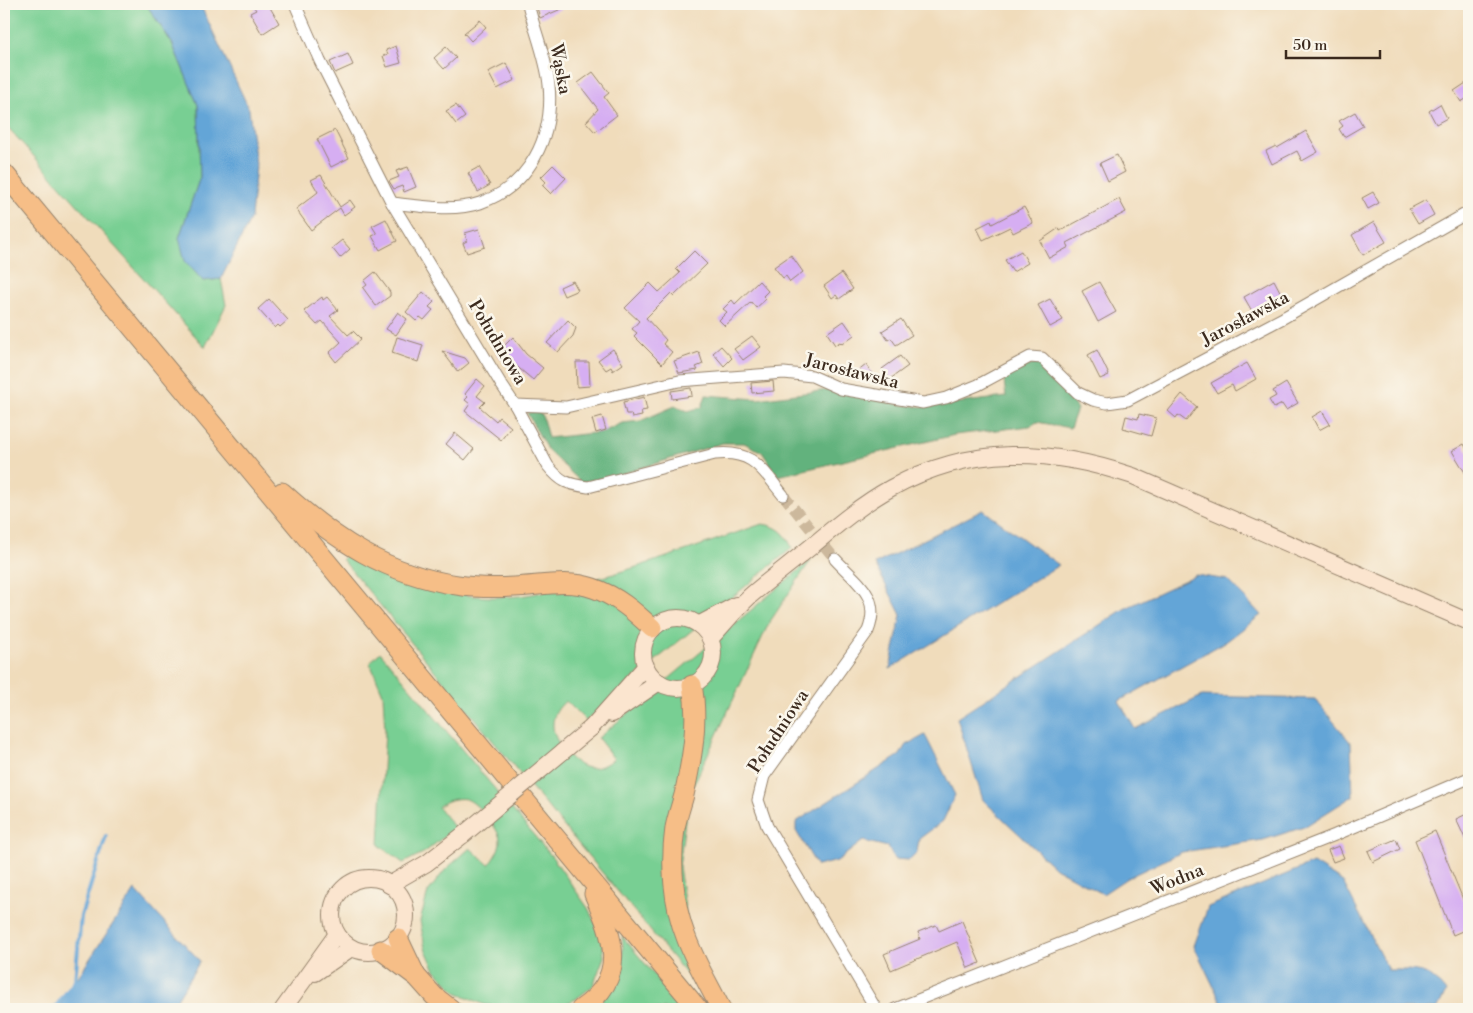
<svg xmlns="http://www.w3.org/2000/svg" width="1473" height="1013" viewBox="0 0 1473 1013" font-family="'Libre Bodoni',serif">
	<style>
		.green { fill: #78cf93; stroke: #5a7c58 }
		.forest { fill: #62b27d; stroke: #4e6e4e }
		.water { fill: #64a5d7; stroke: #50687a }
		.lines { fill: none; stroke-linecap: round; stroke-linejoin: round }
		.stream { stroke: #64a5d7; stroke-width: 4 }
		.building { fill: #d6aef2 }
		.minor-tunnel { stroke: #ccb89c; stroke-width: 11; stroke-dasharray: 11 5.5; stroke-linecap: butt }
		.minor-casing { stroke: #96836c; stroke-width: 13 }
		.secondary-casing { stroke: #96836c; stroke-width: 18 }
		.primary-casing { stroke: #96836c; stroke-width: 21 }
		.minor { stroke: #fff; stroke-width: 11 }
		.secondary { stroke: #fbe5cf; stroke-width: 16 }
		.primary { stroke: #f6be87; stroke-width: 19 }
		.secondary-bridge-casing { stroke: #96836c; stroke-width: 18; stroke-linecap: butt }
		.secondary-bridge { stroke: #fbe5cf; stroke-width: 16 }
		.labels { text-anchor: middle; stroke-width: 5; stroke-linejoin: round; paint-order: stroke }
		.street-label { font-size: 18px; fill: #3b2a1e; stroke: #fbf7ec }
	</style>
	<rect width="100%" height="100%" fill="#fbf7ec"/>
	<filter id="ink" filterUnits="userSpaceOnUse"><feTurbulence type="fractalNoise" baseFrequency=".02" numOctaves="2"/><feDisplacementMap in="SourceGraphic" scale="10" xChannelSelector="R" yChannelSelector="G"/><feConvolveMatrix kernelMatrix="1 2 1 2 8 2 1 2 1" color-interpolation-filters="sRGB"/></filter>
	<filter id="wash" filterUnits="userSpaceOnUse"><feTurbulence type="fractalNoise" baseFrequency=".0096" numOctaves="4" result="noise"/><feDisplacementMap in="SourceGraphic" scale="20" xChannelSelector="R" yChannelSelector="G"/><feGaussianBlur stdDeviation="1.12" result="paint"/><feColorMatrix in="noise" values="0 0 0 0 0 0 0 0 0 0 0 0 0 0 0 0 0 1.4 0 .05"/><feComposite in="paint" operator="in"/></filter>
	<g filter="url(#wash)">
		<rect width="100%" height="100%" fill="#f0dcbb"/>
		<!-- green -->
		<g class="green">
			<polygon points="4,4 146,4 172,43 198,105 200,177 179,238 203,281 221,279 226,305 205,347 4,123"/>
			<path d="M762,524C778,526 786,533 792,548L633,679L586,721L566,701C559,706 553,715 553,724C552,741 573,766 589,768C599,769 606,764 614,759L598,738L811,560L769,623L693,786L687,805L679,867L694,970L688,976L342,559L347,554C394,578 450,599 503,597C524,597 543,592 563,587C631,572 697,546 762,524Z"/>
			<path d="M380,652L553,858L588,908L602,937L604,957L593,986L576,999L554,1009L485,1005L456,992L435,970L425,948L420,921L428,892L445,870L470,848L489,865C494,857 500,850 500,840C500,830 477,802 466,799C457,797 444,801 438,807L455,828L425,852L403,863L379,845L385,731L383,694L370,663Z"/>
			<path d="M622,936L683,1009H595C615,986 626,967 622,936Z"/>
		</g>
		<!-- forest -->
		<polygon class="forest" points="1043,363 1077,409 1070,428 1037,422 1030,426 955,435 778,476 762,452 744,443 723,443 611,477 581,482 548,451 527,413 535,411 542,415 548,438 603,432 622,423 640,421 675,406 688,411 702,407 706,395 757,399 828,390 903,405 925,407 1006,397 1004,381 1020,367"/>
		<!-- water -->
		<g class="water">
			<polygon points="146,4 200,4 249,109 256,165 251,218 221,279 203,281 185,261 179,238 200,177 198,105 172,43"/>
			<polygon points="983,510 1059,565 890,669 901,615 875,564"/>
			<polygon points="1196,575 1228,580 1261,615 1227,641 1119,701 1135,729 1202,696 1315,699 1351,743 1353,796 1304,827 1263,840 1182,852 1127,878 1103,894 1055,868 983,800 957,718 1124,609"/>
			<polygon points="925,735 955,795 943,821 919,839 917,852 909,860 894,859 888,847 863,841 837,861 817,866 796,831 796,822 900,755 905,746"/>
			<path d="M1313,863L1343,882L1388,970C1416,970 1428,968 1446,992L1437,1009L1224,1008L1194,946L1208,907Z"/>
			<polygon points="135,890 200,961 171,1009 57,1009"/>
		</g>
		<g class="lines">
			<!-- stream -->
			<polyline class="stream" points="54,1009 75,981 81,916 106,836"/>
		</g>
		<g id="blocks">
			<!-- building -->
			<g class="building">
				<polygon points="252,4 268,4 279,23 262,34 250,13 256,10"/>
				<polygon points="536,4 573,4 540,18"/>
				<polygon points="480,20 486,27 471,41 464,33"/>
				<polygon points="396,46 401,63 387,67 383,56 388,54 386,50"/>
				<polygon points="446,47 456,58 444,69 434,58"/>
				<polygon points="348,54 353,65 335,73 330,62"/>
				<polygon points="506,63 515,80 497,89 488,72"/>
				<polygon points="593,72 609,93 604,97 617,115 595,132 586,122 598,109 578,83"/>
				<polygon points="1469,81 1469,97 1461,102 1454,91"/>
				<polygon points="1440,104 1447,118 1436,124 1429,111"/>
				<polygon points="456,105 465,117 456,124 446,111"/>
				<polygon points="1355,112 1363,126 1344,137 1339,129 1343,126 1339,121"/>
				<polygon points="335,130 349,158 331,167 317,139"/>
				<polygon points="1306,131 1318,152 1302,161 1297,151 1272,164 1266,151 1276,146 1277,148"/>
				<polygon points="1117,155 1125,172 1108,181 1100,163"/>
				<polygon points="553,165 566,178 551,194 542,185 546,182 541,177"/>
				<polygon points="408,167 416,187 404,192 402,186 394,189 389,181 399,177 396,171"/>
				<polygon points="479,167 490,185 478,192 468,173"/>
				<polygon points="321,175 340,207 350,200 355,207 344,215 340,208 311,230 296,209 318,192 311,180"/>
				<polygon points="1373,192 1379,203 1368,209 1362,198"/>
				<polygon points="1119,199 1126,212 1067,243 1069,247 1049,258 1040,241 1059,228 1060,231"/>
				<polygon points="1426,200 1434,215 1418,224 1409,209"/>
				<polygon points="1024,207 1033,223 1013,233 1010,227 983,240 977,228 991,221 992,224"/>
				<polygon points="386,219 397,241 380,250 372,236 377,234 372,226"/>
				<polygon points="1374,222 1386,242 1363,255 1352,235"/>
				<polygon points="479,229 485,247 467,253 463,243 467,241 465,233"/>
				<polygon points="342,240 350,249 340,258 332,248"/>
				<polygon points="694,251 707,264 674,296 671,293 646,318 666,340 663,344 672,352 662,364 634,336 637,333 632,329 639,321 625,308 650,283 659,292 680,273 676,269"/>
				<polygon points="1021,251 1028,263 1013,272 1005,260"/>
				<polygon points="791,255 803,272 790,282 786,276 783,278 774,267"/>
				<polygon points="375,272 390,292 390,296 376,306 363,288 367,285 364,281"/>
				<polygon points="842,273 853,289 839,299 836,295 832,298 824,286"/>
				<polygon points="1274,280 1283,297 1253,313 1244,297"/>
				<polygon points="573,281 578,290 564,296 560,287"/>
				<polygon points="759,281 768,291 763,296 766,299 756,308 751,302 725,326 719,320 727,312 723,309 732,300 735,304"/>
				<polygon points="1099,282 1116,312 1098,322 1082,291"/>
				<polygon points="423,292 434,302 429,307 433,310 424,320 420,317 416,321 406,312"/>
				<polygon points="322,297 323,300 327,297 338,310 330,316 348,335 353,331 361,339 336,362 329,353 341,342 322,321 317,325 304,311"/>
				<polygon points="269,299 288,320 280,327 278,325 275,328 258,309"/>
				<polygon points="1050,299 1063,320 1050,327 1038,305"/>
				<polygon points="398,312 407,319 396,335 386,329"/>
				<polygon points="901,319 912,335 896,345 891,338 888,340 882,331"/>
				<polygon points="568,320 576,328 573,336 558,352 547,343"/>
				<polygon points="844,321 854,335 842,344 840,342 835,345 827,333"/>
				<polygon points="752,336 761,347 743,360 734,349"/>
				<polygon points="397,337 423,345 418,362 392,353"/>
				<polygon points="513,337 526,354 543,368 533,380 508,359 504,362 497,353"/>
				<polygon points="721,346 732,358 724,366 713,353"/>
				<polygon points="613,349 623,364 613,371 611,367 606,370 598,360"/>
				<polygon points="1097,350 1109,375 1100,379 1088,355"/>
				<polygon points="442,351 465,358 469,363 458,372"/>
				<polygon points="699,352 703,364 696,367 698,370 679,373 674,361"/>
				<polygon points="900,356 908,366 890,379 882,369"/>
				<polygon points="576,362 589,362 590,386 577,387"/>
				<polygon points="1247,363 1256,379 1235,391 1232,385 1217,393 1211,383"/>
				<polygon points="866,365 872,373 862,380 857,372"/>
				<polygon points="477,379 485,386 477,396 485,402 480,407 496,421 499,417 511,427 501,440 465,411 470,404 465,400 468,397 465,394"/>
				<polygon points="773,381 774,391 752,393 751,383"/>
				<polygon points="1286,383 1298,403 1286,410 1282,404 1274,408 1269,400 1276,396 1273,391"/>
				<polygon points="691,388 692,396 672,399 671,391"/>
				<polygon points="1182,394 1197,407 1186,421 1178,415 1176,418 1168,411"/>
				<polygon points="644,397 647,410 641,411 642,416 632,418 631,414 626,414 623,402"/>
				<polygon points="1322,411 1330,424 1319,430 1312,417"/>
				<polygon points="1139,414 1156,418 1151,436 1123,428 1126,416 1138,419"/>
				<polygon points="602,416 606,430 596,433 592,419"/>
				<polygon points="455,433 474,449 465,460 446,444"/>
				<polygon points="1464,444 1469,453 1469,479 1452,451"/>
				<polygon points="1469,813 1469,847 1456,819"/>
				<polygon points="1435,831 1469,914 1469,928 1453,935 1415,840"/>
				<polygon points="1396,839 1400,849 1373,862 1368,851"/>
				<polygon points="1339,846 1344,858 1333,862 1328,850"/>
				<polygon points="962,921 980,963 968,968 957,942 891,970 884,954 920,939 918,932 936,925 939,931"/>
			</g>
		</g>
	</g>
	<g filter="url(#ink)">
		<use href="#blocks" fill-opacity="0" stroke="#96836c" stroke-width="1"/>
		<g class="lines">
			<!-- minor-tunnel -->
			<polyline class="minor-tunnel" points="783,495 835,559"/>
			<!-- minor casing -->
			<g class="minor-casing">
				<g id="minor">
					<path d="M295,4L320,61L392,203L501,384L515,405L548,466C561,482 567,484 588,487L715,454C753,450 761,468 783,495"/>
					<path d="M392,203C420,206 453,212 480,203C530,186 554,136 549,85C547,60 534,29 528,4"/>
					<polyline points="515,405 566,407 679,381 784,373 812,376 841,389 923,403 946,398 978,385 1030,357 1042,358 1078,393 1093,400 1107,403 1128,400 1283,318 1469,212"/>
					<path d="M835,559C856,582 882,596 868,631L764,776L758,800L767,826L876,1009"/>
					<polyline points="895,1009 1335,835 1469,778"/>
				</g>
			</g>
			<!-- secondary casing -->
			<g class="secondary-casing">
				<g id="secondary">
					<circle cx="678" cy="653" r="35"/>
					<polyline points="700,624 736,605"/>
					<path d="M711,638C724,624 736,609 750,596C770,579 791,563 812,546C837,525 862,504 891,488C971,444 1050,448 1133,476L1469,622"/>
					<polyline points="612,714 659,682"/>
					<polyline points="591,728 646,666"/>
					<circle cx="369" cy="915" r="37"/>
					<polyline points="389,885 427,863 463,835"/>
					<polyline points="315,973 351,948"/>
					<polyline points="283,1009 337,934"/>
				</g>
			</g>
			<!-- primary casing -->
			<g class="primary-casing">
				<g id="primary">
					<polyline points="4,173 698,1009"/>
					<path d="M282,492C335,540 386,574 457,585C476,588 495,588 514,587C540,586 568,579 593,588C617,596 635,612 652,628"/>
					<path d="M692,685C699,722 692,759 684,795C681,806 677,817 675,828C670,863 673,904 686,937C695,962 709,985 721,1009"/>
					<polyline points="398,938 415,974"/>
					<polyline points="381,950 417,977 434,996 451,1009"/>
					<path d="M581,1009C629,977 613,937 594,894"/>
				</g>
			</g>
			<!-- minor -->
			<use href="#minor" class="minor"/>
			<!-- secondary -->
			<use href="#secondary" class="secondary"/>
			<!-- primary -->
			<use href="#primary" class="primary"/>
			<!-- secondary-bridge casing -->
			<g class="secondary-bridge-casing">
				<polyline id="secondary-bridge" points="463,835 591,728"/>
			</g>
			<!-- secondary-bridge -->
			<use href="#secondary-bridge" class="secondary-bridge"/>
		</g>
	</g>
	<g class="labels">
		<!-- street labels -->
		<g class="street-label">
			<text transform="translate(561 69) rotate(79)" y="6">Wąska</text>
			<text transform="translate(1245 318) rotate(-28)" y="6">Jarosławska</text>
			<text transform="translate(498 342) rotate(59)" y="6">Południowa</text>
			<text transform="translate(852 371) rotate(14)" y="6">Jarosławska</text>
			<text transform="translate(778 731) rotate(-57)" y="6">Południowa</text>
			<text transform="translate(1177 879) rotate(-22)" y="6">Wodna</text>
		</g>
	</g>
	<!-- margin -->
	<rect width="1473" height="1013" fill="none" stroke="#fbf7ec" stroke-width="20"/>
	<!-- scale -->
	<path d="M1286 50v8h94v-8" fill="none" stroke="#3b2a1e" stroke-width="2.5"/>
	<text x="1293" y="50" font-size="15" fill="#3b2a1e" stroke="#fbf7ec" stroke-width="4" paint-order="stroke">50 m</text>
</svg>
